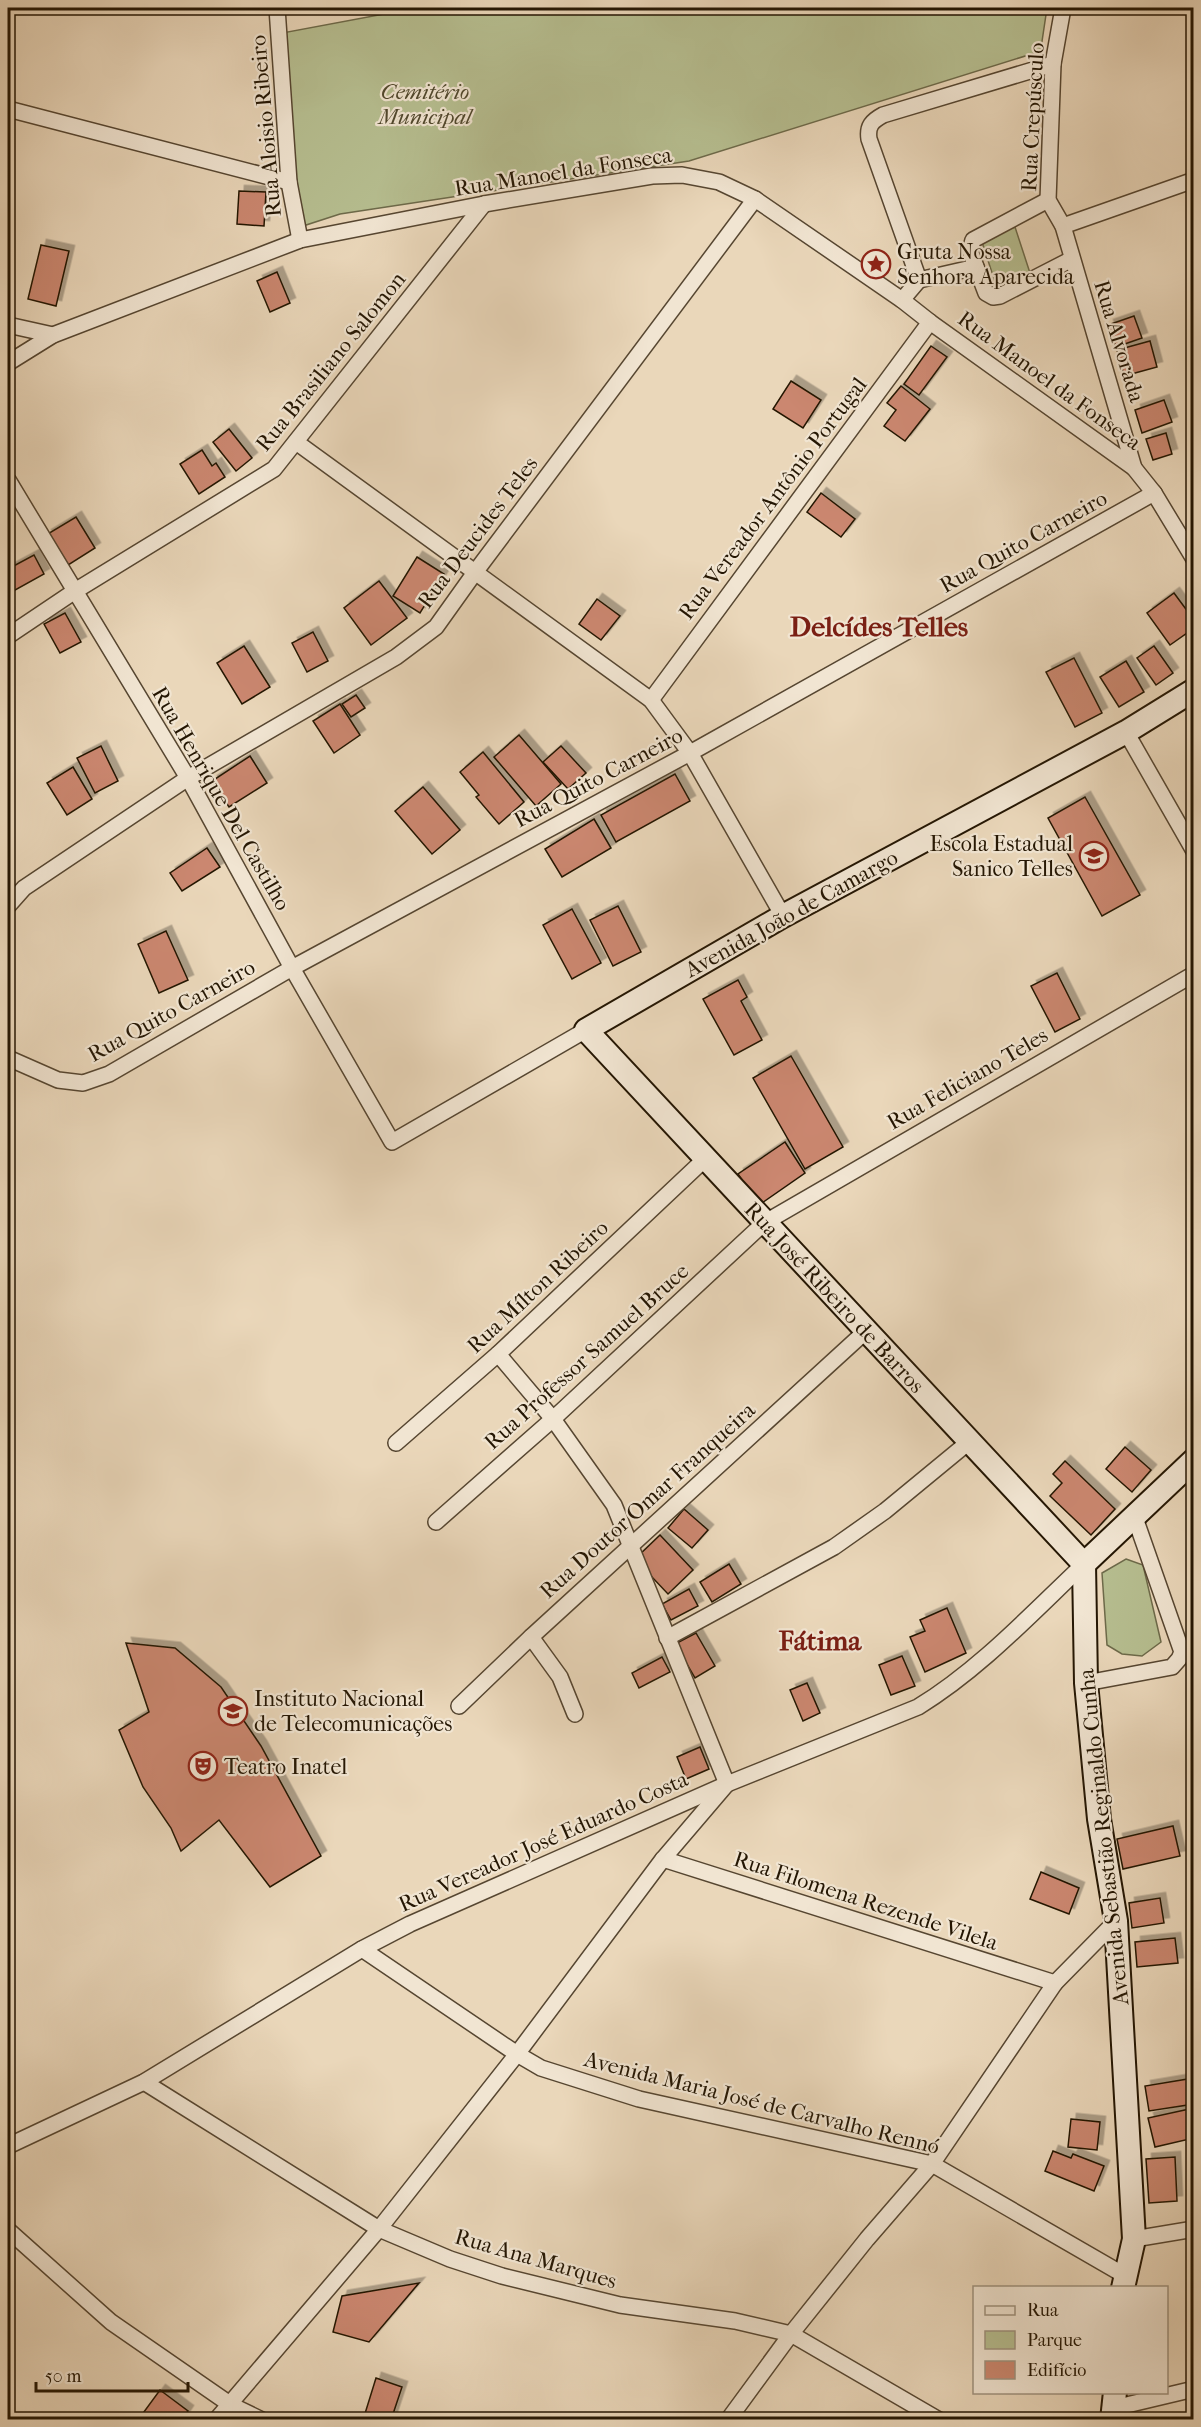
<svg xmlns="http://www.w3.org/2000/svg" width="1201" height="2427" viewBox="0 0 1201 2427" font-family="'IM FELL French Canon',serif">
	<style>
		.green { fill: #b6be90; stroke: #6d6a4a; stroke-width: 1.5 }
		.building { fill: #cb876f; stroke: #241603; stroke-width: 1.5; filter: url(#shadow) }
		.lines { fill: none; stroke-linecap: round; stroke-linejoin: round }
		.street-casing { stroke: #564631; stroke-width: 18 }
		.secondary-casing { stroke: #241603; stroke-width: 26 }
		.street { stroke: #f1e5d2; stroke-width: 15 }
		.secondary { stroke: #f1e5d2; stroke-width: 22 }
		.labels { text-anchor: middle; stroke-width: 4.5; stroke-linejoin: round; paint-order: stroke }
		.park-label { font-size: 22px; font-style: italic; fill: #50482d; stroke: #f1e5d2 }
		.street-label { font-size: 22px; fill: #241603; stroke: #f1e5d2 }
		.poi-label { font-size: 22px; fill: #241603; stroke: #f1e5d2; text-anchor: start }
		.district-label { font-size: 28px; font-weight: bold; fill: #7a1f14; stroke: #f1e5d2 }
	</style>
	<defs>
		<filter id="shadow"><feDropShadow dx="5.5" dy="-5.5" stdDeviation="0" flood-color="#0004"/></filter>
	</defs>
	<rect width="100%" height="100%" fill="#ead7ba"/>
	<filter id="stains"><feTurbulence type="fractalNoise" baseFrequency=".00333" numOctaves="4"/><feColorMatrix values="0 0 0 0 .2 0 0 0 0 .09 0 0 0 0 .02 0 0 0 .5 -.17"/></filter>
	<radialGradient id="worn" r=".72"><stop offset=".6" stop-color="#630" stop-opacity="0"/><stop offset="1" stop-color="#630" stop-opacity=".3"/></radialGradient>
	<!-- green -->
	<g class="green">
		<polygon points="416,8 1047,8 1041,48 1038,52 689,161 340,214 306,225 287,200 282,33"/>
		<polygon points="1015,227 1031,276 997,288 981,239"/>
		<polygon points="1126,1559 1143,1565 1161,1642 1142,1656 1122,1654 1107,1645 1102,1573"/>
	</g>
	<!-- building -->
	<g class="building">
		<polygon points="239,191 266,192 264,226 237,224"/>
		<polygon points="41,245 69,251 56,306 28,299"/>
		<polygon points="277,272 290,303 270,312 257,281"/>
		<polygon points="1134,316 1142,338 1116,347 1108,325"/>
		<polygon points="1150,341 1157,367 1124,376 1117,350"/>
		<polygon points="931,346 947,357 919,395 904,384"/>
		<polygon points="791,381 821,400 803,428 773,409"/>
		<polygon points="901,386 930,409 905,441 884,426 896,410 887,403"/>
		<polygon points="1164,400 1172,422 1142,433 1135,410"/>
		<polygon points="229,429 252,458 236,471 213,442"/>
		<polygon points="1166,433 1172,454 1153,460 1146,439"/>
		<polygon points="202,450 212,466 216,463 225,477 199,494 180,464"/>
		<polygon points="821,493 855,519 841,537 807,512"/>
		<polygon points="76,517 95,548 65,567 46,535"/>
		<polygon points="34,555 44,574 8,594 8,569"/>
		<polygon points="417,557 444,574 420,613 393,596"/>
		<polygon points="379,581 407,618 371,645 344,608"/>
		<polygon points="1174,593 1194,620 1194,628 1170,645 1147,613"/>
		<polygon points="597,599 620,616 601,640 579,624"/>
		<polygon points="65,613 81,642 60,653 44,624"/>
		<polygon points="313,632 328,661 307,672 292,643"/>
		<polygon points="244,646 270,687 242,704 217,663"/>
		<polygon points="1154,646 1173,673 1156,685 1137,658"/>
		<polygon points="1074,658 1102,713 1075,727 1046,672"/>
		<polygon points="1126,661 1144,692 1119,707 1100,677"/>
		<polygon points="356,695 365,708 351,717 342,704"/>
		<polygon points="340,704 360,735 334,753 313,721"/>
		<polygon points="519,735 561,784 536,806 494,757"/>
		<polygon points="101,746 118,781 95,793 77,758"/>
		<polygon points="561,746 586,773 568,789 543,762"/>
		<polygon points="483,752 524,802 499,824 476,797 479,795 460,772"/>
		<polygon points="250,756 267,783 229,807 212,781"/>
		<polygon points="73,767 92,799 67,815 47,783"/>
		<polygon points="675,774 690,801 616,842 601,815"/>
		<polygon points="423,787 460,830 432,854 395,811"/>
		<polygon points="1085,797 1140,895 1102,916 1048,818"/>
		<polygon points="594,819 611,848 562,877 545,849"/>
		<polygon points="207,848 220,867 182,891 170,873"/>
		<polygon points="618,906 641,952 613,966 590,920"/>
		<polygon points="572,909 601,963 572,979 543,925"/>
		<polygon points="166,931 188,980 159,993 138,944"/>
		<polygon points="1057,973 1080,1019 1055,1032 1031,986"/>
		<polygon points="738,980 747,997 741,1001 762,1040 734,1055 703,999"/>
		<polygon points="791,1056 843,1147 805,1169 753,1078"/>
		<polygon points="785,1142 805,1173 759,1205 738,1174"/>
		<polygon points="1125,1447 1151,1470 1132,1492 1106,1469"/>
		<polygon points="1065,1461 1115,1509 1091,1535 1050,1496 1062,1483 1053,1474"/>
		<polygon points="684,1509 708,1530 692,1548 668,1528"/>
		<polygon points="660,1535 693,1570 668,1594 635,1559"/>
		<polygon points="729,1564 741,1584 712,1602 700,1582"/>
		<polygon points="689,1589 698,1606 671,1620 662,1604"/>
		<polygon points="947,1608 966,1653 925,1672 910,1637 925,1631 920,1620"/>
		<polygon points="696,1633 715,1666 695,1678 675,1644"/>
		<polygon points="126,1643 175,1648 221,1687 261,1746 321,1856 270,1887 219,1820 181,1851 171,1828 143,1787 119,1730 149,1712"/>
		<polygon points="902,1656 915,1686 891,1695 879,1665"/>
		<polygon points="662,1657 670,1672 639,1688 632,1673"/>
		<polygon points="807,1683 820,1713 803,1721 790,1690"/>
		<polygon points="700,1747 709,1769 686,1779 677,1757"/>
		<polygon points="1173,1826 1180,1856 1123,1869 1117,1839"/>
		<polygon points="1041,1872 1079,1888 1069,1914 1030,1899"/>
		<polygon points="1160,1898 1164,1923 1132,1928 1129,1903"/>
		<polygon points="1175,1938 1178,1963 1137,1967 1135,1942"/>
		<polygon points="1194,2078 1194,2104 1149,2111 1145,2086"/>
		<polygon points="1194,2108 1194,2138 1155,2147 1148,2118"/>
		<polygon points="1071,2119 1100,2122 1097,2150 1068,2147"/>
		<polygon points="1053,2151 1071,2158 1073,2154 1104,2166 1094,2191 1045,2171"/>
		<polygon points="1175,2157 1177,2201 1149,2203 1146,2159"/>
		<polygon points="419,2283 369,2342 333,2332 342,2296"/>
		<polygon points="376,2378 402,2387 391,2420 363,2420"/>
		<polygon points="160,2390 188,2411 182,2420 138,2420"/>
	</g>
	<g class="lines">
		<!-- street casing -->
		<g class="street-casing">
			<g id="street">
				<polyline points="277,8 289,182 300,240"/>
				<polyline points="1063,8 1053,64 1048,200 1063,226 1134,468"/>
				<polyline points="8,109 289,182"/>
				<polyline points="1048,200 973,240 970,251 986,293 993,297 1000,296 1072,259"/>
				<polyline points="1063,226 1194,180"/>
				<polyline points="919,280 976,267"/>
				<path d="M902,300L919,280L869,139C867,126 872,121 883,115L1053,64"/>
				<polyline points="8,325 53,335"/>
				<polyline points="8,363 53,335 300,240 484,204 652,176 682,175 719,182 755,199 902,300 930,322 1134,468 1154,493 1194,559"/>
				<polyline points="296,442 651,700 690,753 783,916"/>
				<polyline points="8,480 188,778 292,968 392,1142 586,1030"/>
				<polyline points="8,636 75,591 274,469 484,204"/>
				<polyline points="651,700 930,322"/>
				<polyline points="1126,732 1194,851"/>
				<polyline points="8,906 24,888 188,778 396,657 436,627 476,571 755,199"/>
				<polyline points="8,1058 58,1080 83,1083 109,1074 292,968 690,753 1154,493"/>
				<polyline points="396,1443 498,1354 706,1158"/>
				<polyline points="436,1522 553,1419 764,1223 1194,974"/>
				<polyline points="531,1637 560,1677 575,1714"/>
				<polyline points="667,1638 834,1547 885,1511 970,1441"/>
				<polyline points="1086,1683 1172,1667 1179,1659 1182,1652 1134,1515"/>
				<polyline points="459,1706 531,1637 867,1330"/>
				<polyline points="663,1859 1055,1983"/>
				<polyline points="362,1949 517,2054 541,2068 639,2099 932,2164 1124,2275"/>
				<polyline points="144,2082 379,2229 450,2259 502,2276 620,2305 735,2321 791,2334 939,2420"/>
				<path d="M8,2146L144,2082L362,1949L410,1924L727,1784L918,1707C980,1669 1031,1614 1084,1564"/>
				<polyline points="8,2230 111,2322 231,2405 262,2420"/>
				<polyline points="1134,2239 1194,2229"/>
				<polyline points="1114,2408 1194,2389"/>
				<polyline points="216,2420 379,2229 517,2054 663,1859 727,1784 614,1505 553,1419 498,1354"/>
				<polyline points="728,2420 791,2334 867,2239 932,2164 1055,1983 1116,1921"/>
			</g>
		</g>
		<!-- secondary casing -->
		<g class="secondary-casing">
			<g id="secondary">
				<polyline points="1084,1564 586,1030 783,916 1126,732 1194,690"/>
				<polyline points="1084,1564 1086,1683 1099,1819 1116,1921 1134,2239 1123,2288"/>
				<polyline points="1084,1564 1194,1460"/>
				<polyline points="1112,2420 1115,2392"/>
			</g>
		</g>
		<!-- street -->
		<use href="#street" class="street"/>
		<!-- secondary -->
		<use href="#secondary" class="secondary"/>
	</g>
	<!-- icons -->
	<defs>
		<g id="sight-ring" transform="scale(1.5)"><circle r="9.5" fill="#f1e5d2" stroke="#8f2418" stroke-width="1.5"/><path d="M0-6L1.8-2.2L6-1.7L2.9 1.2L3.7 5.4L0 3.3L-3.7 5.4L-2.9 1.2L-6-1.7L-1.8-2.2Z" fill="#8f2418"/></g>
		<g id="school-ring" transform="scale(1.5)"><circle r="9.5" fill="#f1e5d2" stroke="#8f2418" stroke-width="1.5"/><path d="M0-5L7-2L0 1L-7-2ZM-4 1L0 2.5L4 1V4Q0 6-4 4Z" fill="#8f2418"/></g>
		<g id="theatre-ring" transform="scale(1.5)"><circle r="9.5" fill="#f1e5d2" stroke="#8f2418" stroke-width="1.5"/><path d="M-5-5.5Q0-4 5-5.5V0Q5 5 0 6Q-5 5-5 0ZM-3.3-2.5H-1v1.5H-3.3ZM1-2.5H3.3v1.5H1ZM-2.8 1Q0 5.5 2.8 1Z" fill="#8f2418"/></g>
	</defs>
	<g fill-rule="evenodd">
		<use href="#sight-ring" x="876" y="264"/>
		<use href="#school-ring" x="1094" y="856"/>
		<use href="#school-ring" x="233" y="1711"/>
		<use href="#theatre-ring" x="203" y="1766"/>
	</g>
	<g class="labels">
		<!-- park labels -->
		<g class="park-label">
			<text x="425" y="99">Cemitério<tspan x="425" dy="25">Municipal</tspan></text>
		</g>
		<!-- street labels -->
		<g class="street-label">
			<text transform="translate(1032 117) rotate(-87)" y="8">Rua Crepúsculo</text>
			<text transform="translate(265 126) rotate(-95)" y="8">Rua Aloisio Ribeiro</text>
			<text transform="translate(563 171) rotate(-9)" y="8">Rua Manoel da Fonseca</text>
			<text transform="translate(1120 341) rotate(73)" y="8">Rua Alvorada</text>
			<text transform="translate(330 361) rotate(-51)" y="8">Rua Brasiliano Salomon</text>
			<text transform="translate(1050 380) rotate(36)" y="8">Rua Manoel da Fonseca</text>
			<text transform="translate(772 498) rotate(-53)" y="8">Rua Vereador Antônio Portugal</text>
			<text transform="translate(477 532) rotate(-53)" y="8">Rua Deucides Teles</text>
			<text transform="translate(1023 541) rotate(-29)" y="8">Rua Quito Carneiro</text>
			<text transform="translate(598 777) rotate(-28)" y="8">Rua Quito Carneiro</text>
			<text transform="translate(222 798) rotate(60)" y="8">Rua Henrique Del Castilho</text>
			<text transform="translate(791 913) rotate(-29)" y="8">Avenida João de Camargo</text>
			<text transform="translate(171 1010) rotate(-29)" y="8">Rua Quito Carneiro</text>
			<text transform="translate(967 1078) rotate(-30)" y="8">Rua Feliciano Teles</text>
			<text transform="translate(537 1286) rotate(-43)" y="8">Rua Mílton Ribeiro</text>
			<text transform="translate(835 1297) rotate(47)" y="8">Rua José Ribeiro de Barros</text>
			<text transform="translate(586 1356) rotate(-42)" y="8">Rua Professor Samuel Bruce</text>
			<text transform="translate(647 1500) rotate(-42)" y="8">Rua Doutor Omar Franqueira</text>
			<text transform="translate(1103 1837) rotate(-96)" y="8">Avenida Sebastião Reginaldo Cunha</text>
			<text transform="translate(543 1841) rotate(-24)" y="8">Rua Vereador José Eduardo Costa</text>
			<text transform="translate(866 1900) rotate(18)" y="8">Rua Filomena Rezende Vilela</text>
			<text transform="translate(762 2102) rotate(14)" y="8">Avenida Maria José de Carvalho Rennó</text>
			<text transform="translate(536 2258) rotate(16)" y="8">Rua Ana Marques</text>
		</g>
		<!-- poi labels -->
		<g class="poi-label">
			<text x="897" y="259">Gruta Nossa<tspan x="897" dy="25">Senhora Aparecida</tspan></text>
			<text x="1073" y="851" text-anchor="end">Escola Estadual<tspan x="1073" dy="25">Sanico Telles</tspan></text>
			<text x="254" y="1706">Instituto Nacional<tspan x="254" dy="25">de Telecomunicações</tspan></text>
			<text x="224" y="1774">Teatro Inatel</text>
		</g>
		<!-- district labels -->
		<g class="district-label">
			<text x="879" y="636">Delcídes Telles</text>
			<text x="820" y="1650">Fátima</text>
		</g>
	</g>
	<!-- margin -->
	<rect width="1201" height="2427" fill="none" stroke="#ead7ba" stroke-width="30"/>
	<rect x="9" y="9" width="1183" height="2409" fill="none" stroke="#241603" stroke-width="3"/>
	<rect x="15" y="15" width="1171" height="2397" fill="none" stroke="#241603" stroke-width="1.5"/>
	<!-- legend -->
	<rect x="973" y="2286" width="195" height="108" fill="#f1e5d2" stroke="#9f927f" stroke-width="1.5"/>
	<rect x="985" y="2306" width="30" height="9" fill="#f1e5d2" stroke="#9f927f" stroke-width="1.5"/>
	<text x="1027" y="2316" font-size="18" fill="#241603">Rua</text>
	<rect x="985" y="2331" width="30" height="18" fill="#b6be90" stroke="#9f927f" stroke-width="1.5"/>
	<text x="1027" y="2346" font-size="18" fill="#241603">Parque</text>
	<rect x="985" y="2361" width="30" height="18" fill="#cb876f" stroke="#9f927f" stroke-width="1.5"/>
	<text x="1027" y="2376" font-size="18" fill="#241603">Edifício</text>
	<!-- scale -->
	<path d="M36 2382v9h152v-9" fill="none" stroke="#241603" stroke-width="3"/>
	<text x="45" y="2382" font-size="18" fill="#241603" stroke="#f1e5d2" stroke-width="4.5" paint-order="stroke">50 m</text>
	<rect width="100%" height="100%" filter="url(#stains)"/>
	<rect width="100%" height="100%" fill="url(#worn)"/>
</svg>
